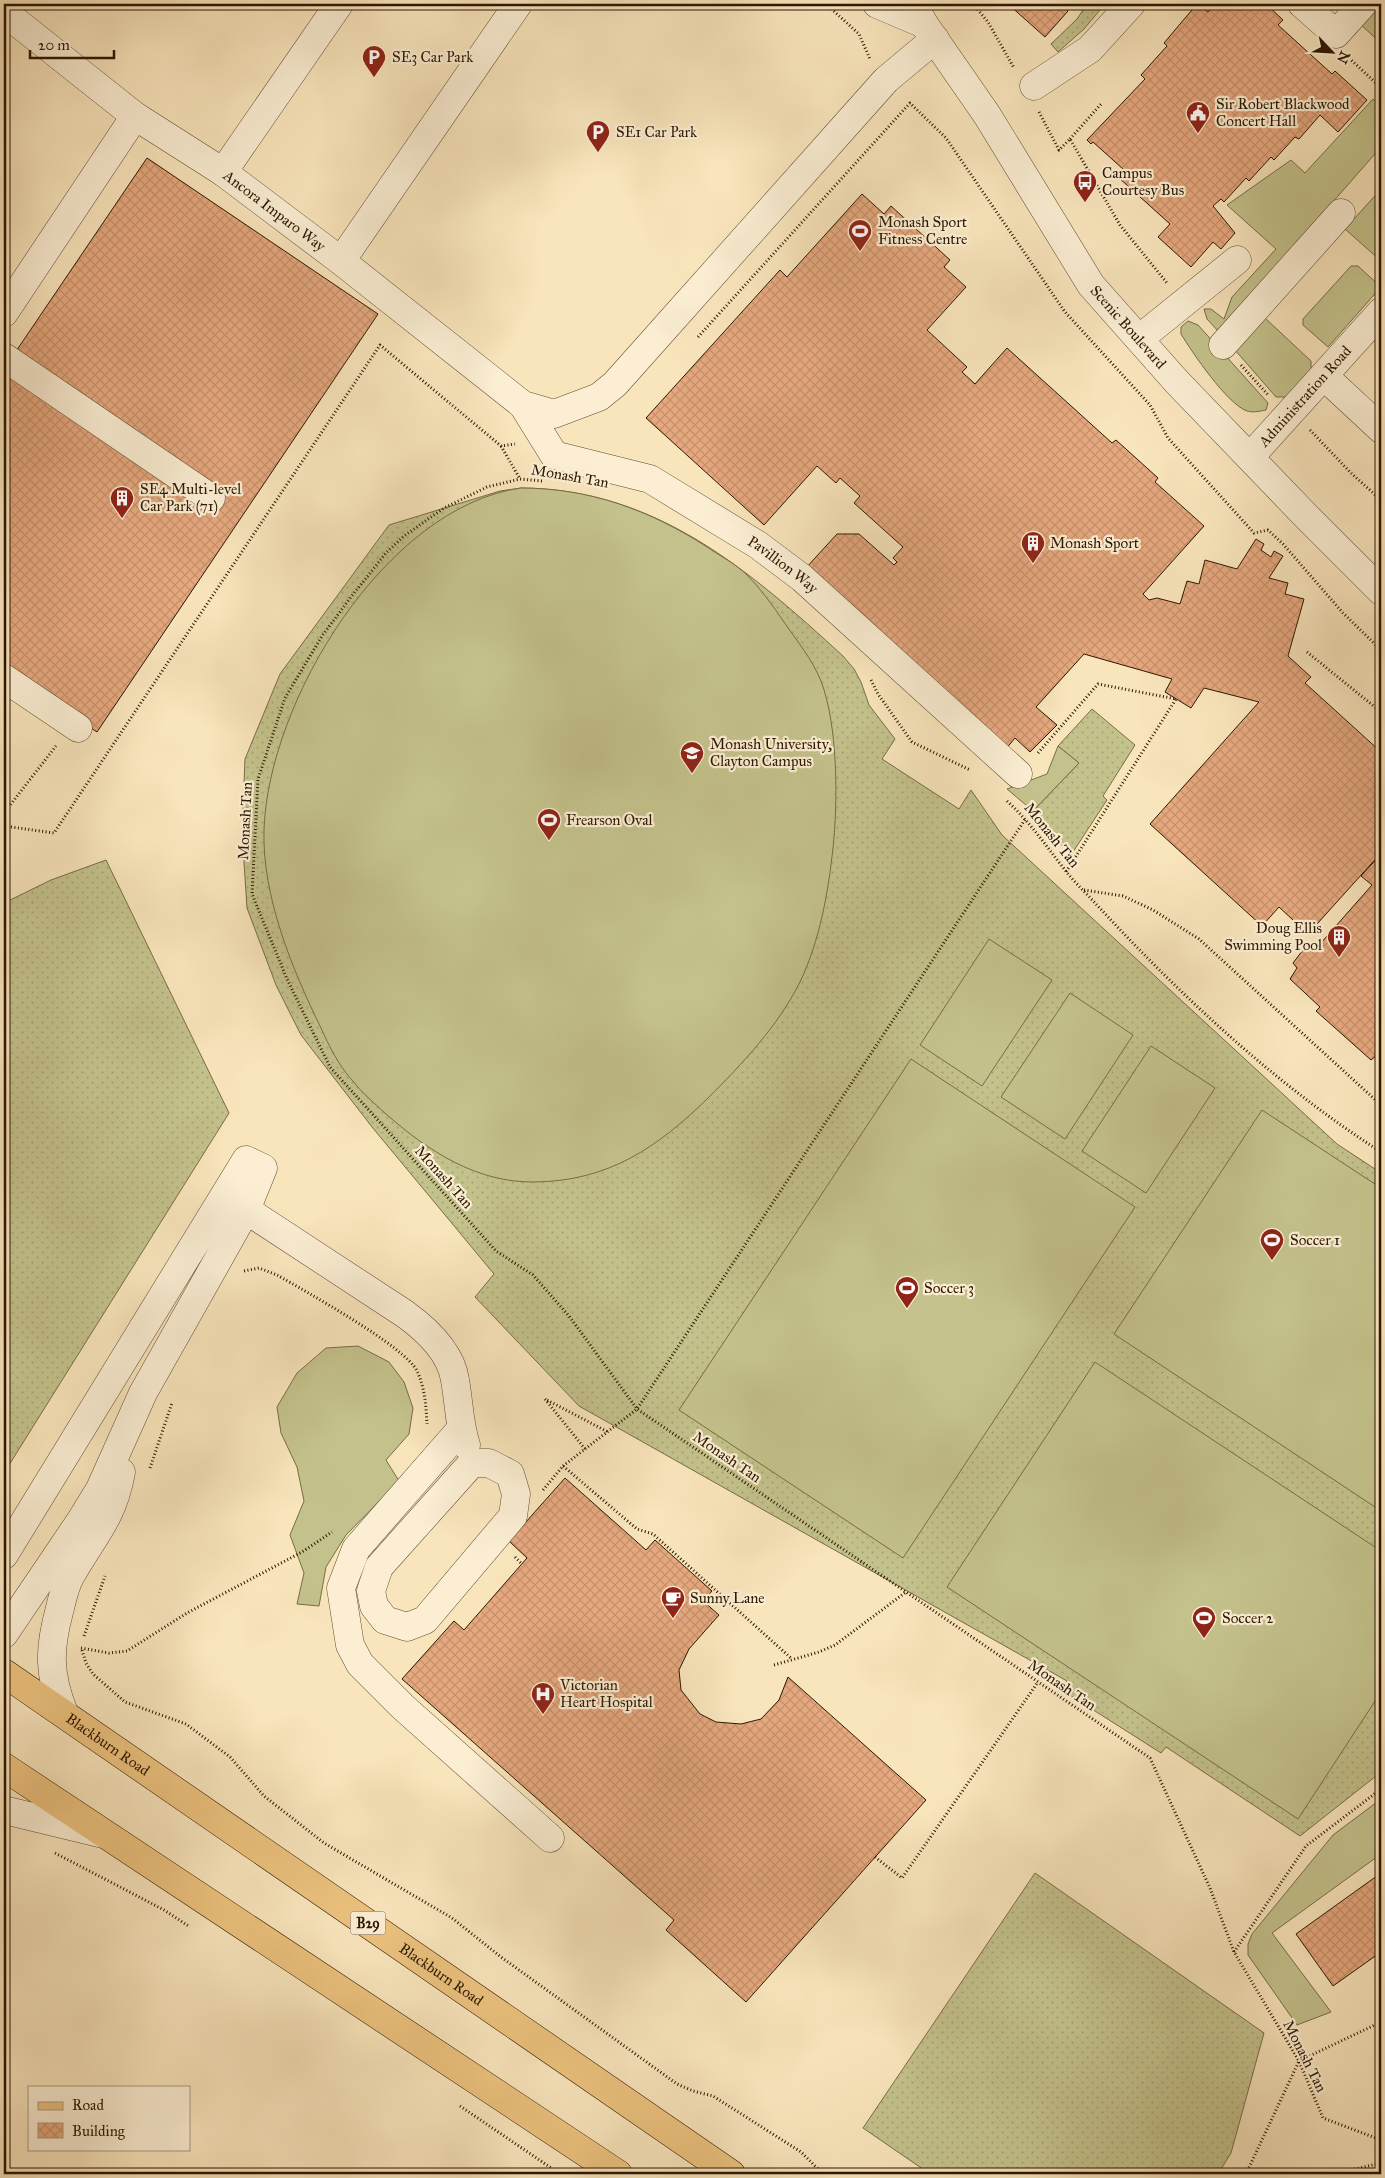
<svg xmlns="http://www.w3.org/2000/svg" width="1385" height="2178" viewBox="0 0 1385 2178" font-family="'IM FELL Great Primer',serif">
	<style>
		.grass { fill: url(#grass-dots); stroke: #786c46 }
		.garden { fill: #c4c28c; stroke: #786c46 }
		.building { fill: url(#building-cross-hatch); stroke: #2d1600 }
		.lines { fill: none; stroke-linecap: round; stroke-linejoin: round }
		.minor-casing { stroke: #604a2f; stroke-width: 29 }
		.major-casing { stroke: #2d1600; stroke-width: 29 }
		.path { stroke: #2d1600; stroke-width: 3; stroke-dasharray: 1 2.5; stroke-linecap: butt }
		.minor { stroke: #fbeed3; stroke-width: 28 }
		.major { stroke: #ecc27e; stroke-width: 28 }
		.labels { text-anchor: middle; stroke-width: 4.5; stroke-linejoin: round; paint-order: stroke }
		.shield { fill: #fbeed3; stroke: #6b573f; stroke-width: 1 }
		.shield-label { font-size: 14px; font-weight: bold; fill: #2d1600 }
		.poi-label { font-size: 15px; fill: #2d1600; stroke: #fbeed3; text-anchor: start }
		.street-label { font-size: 15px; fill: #2d1600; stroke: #fbeed3 }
	</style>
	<defs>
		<pattern id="grass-dots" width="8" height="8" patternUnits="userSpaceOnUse" patternTransform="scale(1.25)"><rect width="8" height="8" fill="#c4c28c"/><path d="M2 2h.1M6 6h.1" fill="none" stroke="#a9a677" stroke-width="1.8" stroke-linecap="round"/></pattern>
		<pattern id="building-cross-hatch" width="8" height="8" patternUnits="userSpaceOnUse" patternTransform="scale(1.25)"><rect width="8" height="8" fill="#e6a87e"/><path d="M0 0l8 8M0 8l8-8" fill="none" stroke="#c6906b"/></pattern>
	</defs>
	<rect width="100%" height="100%" fill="#f9e5bc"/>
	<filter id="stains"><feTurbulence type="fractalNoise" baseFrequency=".004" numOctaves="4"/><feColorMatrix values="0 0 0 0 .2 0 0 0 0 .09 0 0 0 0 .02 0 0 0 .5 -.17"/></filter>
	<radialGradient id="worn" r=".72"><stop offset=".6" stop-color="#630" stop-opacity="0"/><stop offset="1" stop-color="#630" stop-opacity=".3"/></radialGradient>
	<!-- grass -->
	<g class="grass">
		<polygon points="1087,4 1105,4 1084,29 1058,52 1051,44 1077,19"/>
		<path d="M521,488C656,489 749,570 843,656L854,669L861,682L869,705L895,739L882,759L959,809L971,790L1002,835L1337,1144L1381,1173V1772L1300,1836L1166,1747L1161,1753L1062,1690L1067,1681L579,1406L475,1297L494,1274L372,1127L301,1035L276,985L247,908L242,832L245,759L280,674L389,525L500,491Z"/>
		<polygon points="1092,709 1135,745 1103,796 1107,800 1071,855 1040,824 1033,811 1079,763 1058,746"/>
		<polygon points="106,860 229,1113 4,1473 4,903 51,880"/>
		<polygon points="1035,1873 1264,2033 1231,2153 1218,2174 930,2174 863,2128"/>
	</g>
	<!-- garden -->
	<g class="garden">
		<polygon points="1380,4 1381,4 1381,43 1361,25"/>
		<polygon points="1373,99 1381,107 1381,147 1219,332 1207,319 1204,309 1211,309 1224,319 1232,297 1276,249 1227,205 1291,160 1305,173"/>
		<polygon points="1381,189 1381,261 1345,229"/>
		<polygon points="1351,266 1358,266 1381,287 1328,347 1303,325 1303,319"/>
		<polygon points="1265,318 1311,361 1311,369 1287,397 1276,397 1235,350"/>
		<path d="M1188,321L1198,325L1268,403L1266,410C1260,411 1254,413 1247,411C1227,404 1192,352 1181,334V327Z"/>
		<path d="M521,488C589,488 650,510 707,547C720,556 736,564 747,575C761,589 773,606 784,622C797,641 812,659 821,681C838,726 838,800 833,848C828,893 820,940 800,982C778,1026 743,1063 708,1098C658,1147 609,1181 535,1182C477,1183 428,1151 386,1114C374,1103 361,1092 351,1079C338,1064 329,1046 321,1028C292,969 262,896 264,830C268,702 385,507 521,488Z"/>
		<polygon points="1058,746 1079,763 1033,811 1007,789 1047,774"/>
		<polygon points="989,939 1052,980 982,1086 920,1045"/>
		<polygon points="1070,993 1133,1035 1065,1139 1001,1097"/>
		<polygon points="1151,1046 1215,1088 1146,1193 1082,1151"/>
		<polygon points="911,1059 1135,1207 903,1558 679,1410"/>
		<polygon points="1262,1110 1381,1188 1381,1511 1114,1334"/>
		<polygon points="358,1346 389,1362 404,1382 413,1408 409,1434 386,1460 399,1481 346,1535 326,1567 319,1606 297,1604 304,1573 290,1535 304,1501 297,1467 281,1433 277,1407 297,1373 326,1348"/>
		<polygon points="1095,1362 1381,1551 1381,1692 1298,1819 947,1587"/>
		<polygon points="1381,1799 1381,1854 1272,1933 1331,2012 1297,2025 1248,1955 1248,1944 1252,1934 1333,1835"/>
	</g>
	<!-- building -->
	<g class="building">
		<polygon points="1008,4 1063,4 1068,11 1045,37"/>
		<polygon points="1197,4 1208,12 1215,4 1266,4 1283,20 1278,25 1332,74 1335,71 1367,100 1338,132 1320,115 1299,139 1295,137 1274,160 1271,157 1249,181 1246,178 1224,202 1221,199 1213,206 1235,233 1221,249 1213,242 1191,267 1158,237 1170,224 1118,177 1123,169 1093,142 1091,144 1087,140 1145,79 1141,75 1167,46 1164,43"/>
		<polygon points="147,158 378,314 97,732 4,670 4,369"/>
		<polygon points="862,194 884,214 891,206 950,260 944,267 966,287 927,330 967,367 962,372 975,384 1007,348 1112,443 1116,440 1158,478 1155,482 1204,526 1143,594 1149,600 1157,598 1180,604 1187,581 1199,584 1205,560 1237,569 1256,539 1264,544 1261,550 1271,557 1274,551 1283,556 1269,578 1288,583 1285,594 1304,599 1288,656 1311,677 1305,683 1381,752 1381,853 1308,934 1279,907 1262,926 1150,824 1259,702 1204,688 1191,708 1165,692 1172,679 1084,654 1036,707 1057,725 1030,752 1015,738 1005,750 805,569 837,534 859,534 894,565 897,562 893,558 903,547 854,503 860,496 840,478 836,483 817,466 764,525 646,418 780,270 787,277"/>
		<polygon points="1381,854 1381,1061 1376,1056 1371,1060 1316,1011 1320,1007 1290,979 1297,968 1293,963 1306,946 1313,952 1372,885 1361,876"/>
		<polygon points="565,1478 646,1550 655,1540 712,1591 703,1601 719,1615 689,1649 679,1670 681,1690 700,1714 716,1722 741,1724 761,1719 779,1700 788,1677 926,1800 746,2002 666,1930 674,1920 402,1679 454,1621 464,1630 527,1558 509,1541"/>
		<polygon points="1381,1873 1381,1952 1333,1986 1296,1934"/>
	</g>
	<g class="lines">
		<!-- minor casing -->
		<g class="minor-casing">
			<g id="minor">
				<polyline points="877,4 924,24"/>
				<path id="s1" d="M913,4L924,24L987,115L1091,285L1177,382L1306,516L1381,591"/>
				<polyline points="1302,4 1336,34 1363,4"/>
				<path id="s2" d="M4,12L135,116L223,172L341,261L523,405L554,414L599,397L615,384L886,80L935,39"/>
				<polyline points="1034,86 1090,49 1131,4"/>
				<polyline points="223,172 339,4"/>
				<polyline points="341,261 518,4"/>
				<polyline points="4,313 135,116"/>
				<polyline points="1139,339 1237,260"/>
				<polyline points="1223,345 1341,213"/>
				<polyline points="4,357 211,498"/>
				<polyline points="1325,377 1381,429"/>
				<path id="s3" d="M523,405L554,455L650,479L758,545L802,578L1018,774"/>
				<path id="s4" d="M1250,457L1381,312"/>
				<polyline points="4,678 78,728"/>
				<path d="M231,1200L405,1314C427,1330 451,1352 455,1380C459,1402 459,1424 466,1445"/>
				<polyline points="461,1429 356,1549 341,1588 350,1645 360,1664 403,1707 550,1838"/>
				<polygon points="472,1463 489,1463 510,1474 516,1494 513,1516 425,1620 407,1627 385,1620 374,1606 371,1591 379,1567"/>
				<polyline points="4,1555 246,1160 263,1168 246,1210 143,1393 100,1489 81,1520 4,1634"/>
				<path d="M64,1713C48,1673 49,1648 60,1608C63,1596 65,1585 71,1575C93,1536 113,1518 121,1472"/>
				<polyline points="4,1810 103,1834"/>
			</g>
		</g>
		<!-- major casing -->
		<g class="major-casing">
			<g id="major">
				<path id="s5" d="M4,1673L731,2174"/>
				<polyline points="4,1767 618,2174"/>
			</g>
		</g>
		<!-- path -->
		<g class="path">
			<polyline points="826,4 859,34 870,59"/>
			<polyline points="973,4 988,22 1014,68"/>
			<polyline points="1349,58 1378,85"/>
			<polyline points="1039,112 1059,150 1070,139 1120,225 1167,283"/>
			<polyline points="1070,139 1101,104"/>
			<polyline points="698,337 910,103 946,138 1065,312 1150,405 1168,438 1254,533 1268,530 1283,544 1343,613 1381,650"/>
			<polyline points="1241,365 1269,396"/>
			<polyline points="1310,430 1351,473 1381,500"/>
			<polyline points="501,446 520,479"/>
			<polyline points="542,481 520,479 487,487 444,508 404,536 386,553 351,597 322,636 285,698 258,779 252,894 287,979 330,1067 496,1251 533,1275 569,1316 637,1409 1150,1758 1210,1888 1234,1952 1299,2061 1323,2118 1381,2140"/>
			<polyline points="1307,652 1381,712"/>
			<polyline points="871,680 878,694 912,742 970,770"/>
			<polyline points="1038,753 1098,684 1176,699 1066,872"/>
			<path d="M1007,801C1030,822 1046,846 1065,870C1074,882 1086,893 1096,904C1181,996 1275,1084 1381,1152"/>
			<polyline points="4,813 56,746"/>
			<polyline points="4,826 54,833 380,345 501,446 515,444"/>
			<polyline points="1084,890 1123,896 1153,910 1199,939 1381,1105"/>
			<path d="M244,1271L259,1268L277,1275C305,1291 406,1347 417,1371C425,1388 426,1406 427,1424"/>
			<polyline points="585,1449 545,1399 608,1432"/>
			<polyline points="563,1466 637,1409 1026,818"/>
			<polyline points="150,1468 172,1403"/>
			<polyline points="543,1490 563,1466 637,1529 653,1534 792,1659"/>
			<polyline points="515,1557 522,1564"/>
			<polyline points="84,1636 105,1576"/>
			<polyline points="81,1648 109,1653 127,1651 187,1613 302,1552 332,1532"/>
			<polyline points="82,1650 86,1663 93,1674 125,1702 186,1724 230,1757 264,1796 324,1843 452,1918 501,1957 677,2084 693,2091 713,2096 801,2152 823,2174"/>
			<polyline points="774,1665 819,1652 835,1645 906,1592"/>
			<polyline points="4,1715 8,1709"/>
			<polyline points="55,1853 164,1910 190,1927"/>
			<polyline points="875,1857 902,1878 1038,1682"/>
			<polyline points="1234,1952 1306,1846 1381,1789"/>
			<polyline points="460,2106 560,2174"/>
			<polyline points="1246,2174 1299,2061 1381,2022"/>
			<polyline points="1334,2174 1381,2163"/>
		</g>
		<!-- minor -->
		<use href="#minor" class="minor"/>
		<!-- major -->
		<use href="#major" class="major"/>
	</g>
	<!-- icons -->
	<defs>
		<g id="parking-pin" transform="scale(1.25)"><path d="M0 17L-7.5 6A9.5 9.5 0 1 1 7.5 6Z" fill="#8f2418" stroke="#fbeed3"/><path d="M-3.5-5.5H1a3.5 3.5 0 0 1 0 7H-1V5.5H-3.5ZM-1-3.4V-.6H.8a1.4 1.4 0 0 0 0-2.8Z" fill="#fff"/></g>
		<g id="civic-pin" transform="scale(1.25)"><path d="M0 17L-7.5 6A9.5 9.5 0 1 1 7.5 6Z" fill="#8f2418" stroke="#fbeed3"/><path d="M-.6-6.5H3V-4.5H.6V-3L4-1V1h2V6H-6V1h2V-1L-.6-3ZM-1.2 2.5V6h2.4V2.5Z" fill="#fff"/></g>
		<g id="bus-pin" transform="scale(1.25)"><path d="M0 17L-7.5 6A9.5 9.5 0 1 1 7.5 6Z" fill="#8f2418" stroke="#fbeed3"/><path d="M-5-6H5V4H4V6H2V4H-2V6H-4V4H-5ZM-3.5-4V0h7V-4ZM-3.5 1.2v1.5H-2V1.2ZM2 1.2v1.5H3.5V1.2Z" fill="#fff"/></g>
		<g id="stadium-pin" transform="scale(1.25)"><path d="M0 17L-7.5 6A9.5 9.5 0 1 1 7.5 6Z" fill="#8f2418" stroke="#fbeed3"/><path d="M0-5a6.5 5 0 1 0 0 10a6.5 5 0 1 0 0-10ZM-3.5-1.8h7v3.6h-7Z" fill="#fff"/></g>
		<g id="building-pin" transform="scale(1.25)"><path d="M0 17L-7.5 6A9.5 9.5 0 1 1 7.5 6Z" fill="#8f2418" stroke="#fbeed3"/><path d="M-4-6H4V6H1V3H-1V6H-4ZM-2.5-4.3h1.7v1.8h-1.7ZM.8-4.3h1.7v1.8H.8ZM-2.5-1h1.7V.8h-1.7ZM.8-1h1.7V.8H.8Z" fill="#fff"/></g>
		<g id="university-pin" transform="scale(1.25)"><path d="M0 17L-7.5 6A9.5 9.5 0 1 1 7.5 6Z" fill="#8f2418" stroke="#fbeed3"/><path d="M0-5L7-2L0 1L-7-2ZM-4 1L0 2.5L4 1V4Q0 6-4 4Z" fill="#fff"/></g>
		<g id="cafe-pin" transform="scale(1.25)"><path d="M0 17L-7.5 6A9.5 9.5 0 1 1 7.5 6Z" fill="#8f2418" stroke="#fbeed3"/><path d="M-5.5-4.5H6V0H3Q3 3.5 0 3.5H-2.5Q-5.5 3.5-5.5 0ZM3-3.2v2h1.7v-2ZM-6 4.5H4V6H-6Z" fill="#fff"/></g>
		<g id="hospital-pin" transform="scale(1.25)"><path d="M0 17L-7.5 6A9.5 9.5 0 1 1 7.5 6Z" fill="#8f2418" stroke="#fbeed3"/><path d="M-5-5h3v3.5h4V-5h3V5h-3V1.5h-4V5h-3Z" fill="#fff"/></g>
	</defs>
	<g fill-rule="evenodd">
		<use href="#parking-pin" x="374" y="57"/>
		<use href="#civic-pin" x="1198" y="113"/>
		<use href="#parking-pin" x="598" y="132"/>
		<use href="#bus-pin" x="1085" y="182"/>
		<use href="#stadium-pin" x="860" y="231"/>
		<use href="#building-pin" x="122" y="498"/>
		<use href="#building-pin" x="1033" y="543"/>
		<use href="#university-pin" x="692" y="753"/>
		<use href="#stadium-pin" x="549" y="820"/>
		<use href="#building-pin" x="1339" y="937"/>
		<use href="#stadium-pin" x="1272" y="1240"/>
		<use href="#stadium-pin" x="907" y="1288"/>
		<use href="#cafe-pin" x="673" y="1598"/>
		<use href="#stadium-pin" x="1204" y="1618"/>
		<use href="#hospital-pin" x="543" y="1694"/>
	</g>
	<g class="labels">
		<!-- shield labels -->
		<rect class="shield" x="350.5" y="1911.5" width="35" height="23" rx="4"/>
		<g class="shield-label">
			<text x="368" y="1928">B29</text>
		</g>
		<!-- poi labels -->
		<g class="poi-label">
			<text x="392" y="62">SE3 Car Park</text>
			<text x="1216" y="109">Sir Robert Blackwood<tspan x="1216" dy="17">Concert Hall</tspan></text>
			<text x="616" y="137">SE1 Car Park</text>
			<text x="1102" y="178">Campus<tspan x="1102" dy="17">Courtesy Bus</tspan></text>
			<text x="878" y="227">Monash Sport<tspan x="878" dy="17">Fitness Centre</tspan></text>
			<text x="140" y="494">SE4 Multi-level<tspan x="140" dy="17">Car Park (71)</tspan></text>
			<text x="1050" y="548">Monash Sport</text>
			<text x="710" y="749">Monash University,<tspan x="710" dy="17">Clayton Campus</tspan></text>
			<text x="566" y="825">Frearson Oval</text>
			<text x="1322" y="933" text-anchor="end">Doug Ellis<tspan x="1322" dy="17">Swimming Pool</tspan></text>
			<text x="1290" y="1245">Soccer 1</text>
			<text x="924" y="1293">Soccer 3</text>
			<text x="690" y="1603">Sunny Lane</text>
			<text x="1222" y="1623">Soccer 2</text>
			<text x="560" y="1690">Victorian<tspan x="560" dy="17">Heart Hospital</tspan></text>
		</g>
		<!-- street labels -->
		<g class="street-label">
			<text dy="5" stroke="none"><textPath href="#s2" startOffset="336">Ancora Imparo Way</textPath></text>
			<text dy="5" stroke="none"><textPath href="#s1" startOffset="389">Scenic Boulevard</textPath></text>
			<text dy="5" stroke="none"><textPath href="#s4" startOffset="82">Administration Road</textPath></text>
			<text transform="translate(570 476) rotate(10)" y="5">Monash Tan</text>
			<text dy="5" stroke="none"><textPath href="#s3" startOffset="316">Pavillion Way</textPath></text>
			<text transform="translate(245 821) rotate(-87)" y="5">Monash Tan</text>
			<text transform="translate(1052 835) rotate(51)" y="5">Monash Tan</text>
			<text transform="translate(444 1177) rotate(48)" y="5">Monash Tan</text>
			<text transform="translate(727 1457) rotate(34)" y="5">Monash Tan</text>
			<text transform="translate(1062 1685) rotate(34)" y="5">Monash Tan</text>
			<text dy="5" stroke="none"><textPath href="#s5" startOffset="126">Blackburn Road</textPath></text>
			<text dy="5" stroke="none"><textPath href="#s5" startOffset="531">Blackburn Road</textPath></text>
			<text transform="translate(1305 2056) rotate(63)" y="5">Monash Tan</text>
		</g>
	</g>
	<!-- margin -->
	<rect width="1385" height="2178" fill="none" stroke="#f9e5bc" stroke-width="20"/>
	<rect x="5" y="5" width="1375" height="2168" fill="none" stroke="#2d1600" stroke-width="2.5"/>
	<rect x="10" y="10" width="1365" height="2158" fill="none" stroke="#2d1600"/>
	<!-- legend -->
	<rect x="28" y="2086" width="162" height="65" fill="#fbeed3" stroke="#a9987f"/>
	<rect x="38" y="2102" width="25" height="8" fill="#ecc27e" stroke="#a9987f"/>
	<text x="72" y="2110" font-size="15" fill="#2d1600">Road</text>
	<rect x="38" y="2123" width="25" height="15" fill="url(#building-cross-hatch)" stroke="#a9987f"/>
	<text x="72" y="2136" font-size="15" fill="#2d1600">Building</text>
	<!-- north arrow -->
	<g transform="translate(1332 52) rotate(115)" stroke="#fbeed3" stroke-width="4" paint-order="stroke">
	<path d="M0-4L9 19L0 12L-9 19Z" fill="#2d1600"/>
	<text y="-8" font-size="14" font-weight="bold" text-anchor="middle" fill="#2d1600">N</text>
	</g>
	<!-- scale -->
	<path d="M30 50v8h84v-8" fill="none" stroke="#2d1600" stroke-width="2.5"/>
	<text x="38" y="50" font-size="15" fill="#2d1600" stroke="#fbeed3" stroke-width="4" paint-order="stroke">20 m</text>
	<rect width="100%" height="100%" filter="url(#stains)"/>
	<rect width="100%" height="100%" fill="url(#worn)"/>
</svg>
